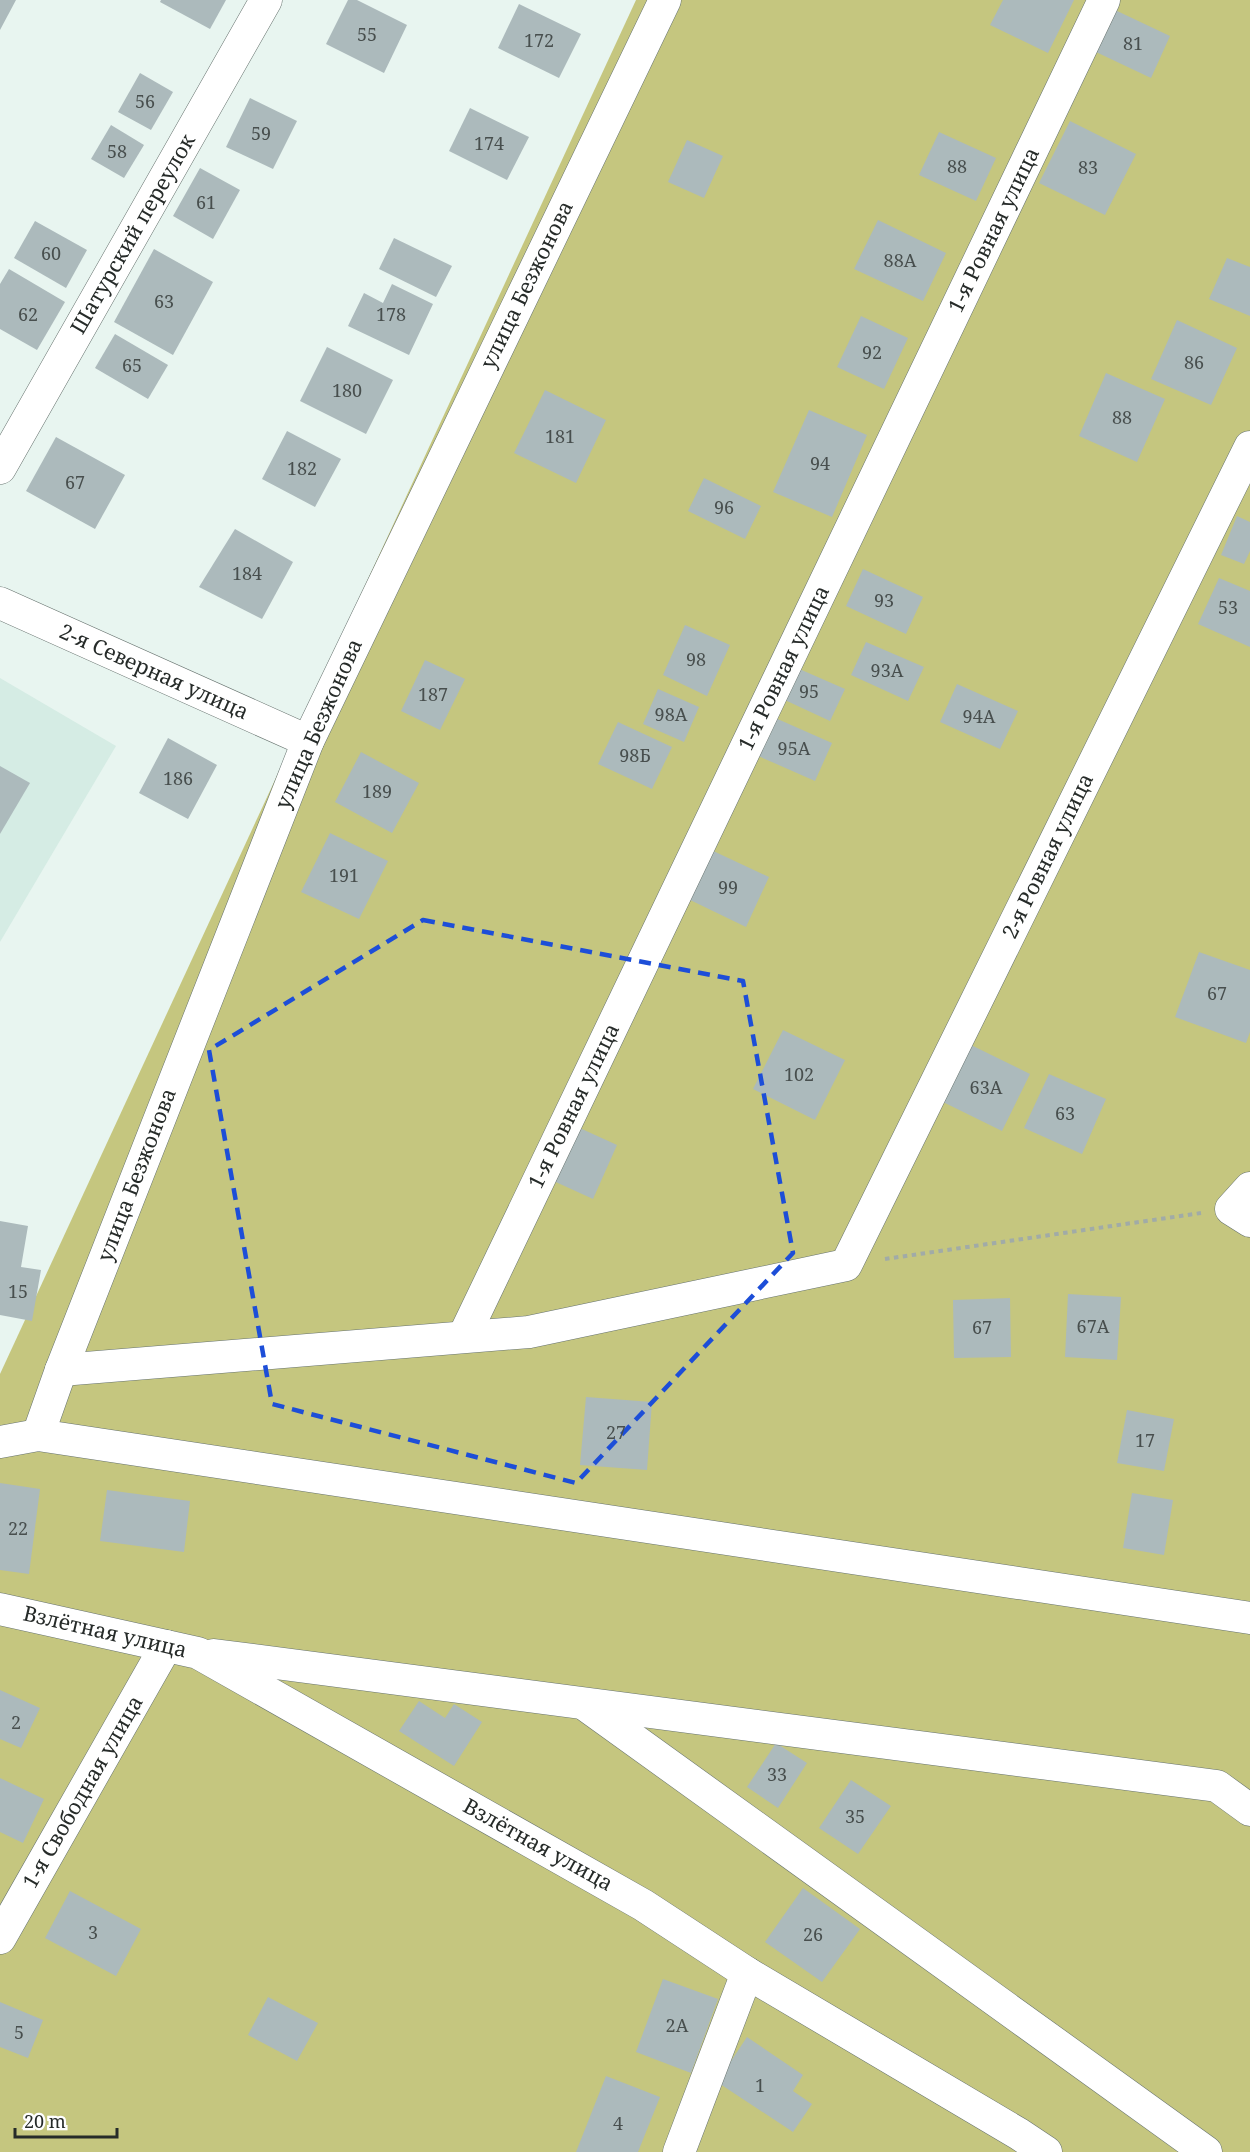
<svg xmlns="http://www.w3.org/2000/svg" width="1250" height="2152" viewBox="0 0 1250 2152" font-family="'Noto Serif',serif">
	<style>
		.built { fill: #d5ece4 }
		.green { fill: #c5c67f }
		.building { fill: #acbabc }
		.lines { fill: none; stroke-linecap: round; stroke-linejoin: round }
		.street-casing { stroke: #67736f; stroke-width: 33 }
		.path { stroke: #a1aba7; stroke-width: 4; stroke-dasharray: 4.5 4.5; stroke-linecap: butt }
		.street { stroke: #fff; stroke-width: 32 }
		.marked { fill: none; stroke: #1d4ed8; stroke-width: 4.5; stroke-dasharray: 12 8; stroke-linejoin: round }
		.labels { text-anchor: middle; stroke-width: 4.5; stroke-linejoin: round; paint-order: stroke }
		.number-label { font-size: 18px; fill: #484f4e }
		.street-label { font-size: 21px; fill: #262b29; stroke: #fff }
	</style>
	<rect width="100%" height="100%" fill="#e8f5f0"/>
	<!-- built -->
	<polygon class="built" points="0,678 116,746 0,942"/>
	<!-- green -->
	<polygon class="green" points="636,0 1250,0 1250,2152 0,2152 0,1374"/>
	<!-- building -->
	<g class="building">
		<polygon points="0,0 16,0 0,30"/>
		<polygon points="161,0 226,0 210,29 160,2"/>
		<polygon points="348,0 357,0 407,25 384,73 326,44"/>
		<polygon points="1003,0 1074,0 1048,53 990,25"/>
		<polygon points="519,4 581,34 559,78 498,48"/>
		<polygon points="1115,10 1170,36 1151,78 1096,52"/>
		<polygon points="140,73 173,92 151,130 118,112"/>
		<polygon points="250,98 297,121 273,169 226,147"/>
		<polygon points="470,108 529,137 507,180 449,151"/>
		<polygon points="1070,121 1136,154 1105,215 1039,183"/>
		<polygon points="111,125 144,145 124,178 91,159"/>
		<polygon points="939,132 996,158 976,201 919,175"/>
		<polygon points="687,140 723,156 704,198 668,182"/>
		<polygon points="200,168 240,190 213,239 173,216"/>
		<polygon points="878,220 946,253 923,301 854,269"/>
		<polygon points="35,221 87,250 66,288 14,258"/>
		<polygon points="394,238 452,266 436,297 379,269"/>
		<polygon points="154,249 213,282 173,355 114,322"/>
		<polygon points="1227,258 1250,267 1250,316 1209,299"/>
		<polygon points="9,269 65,302 37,350 0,329 0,284"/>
		<polygon points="392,284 433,304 409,355 348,326 364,293 383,303"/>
		<polygon points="861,316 908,338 884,389 837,367"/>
		<polygon points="1177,320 1237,348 1211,405 1151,379"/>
		<polygon points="115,334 168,365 148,399 95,368"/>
		<polygon points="327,347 393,380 366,434 300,401"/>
		<polygon points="1106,373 1165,399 1137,462 1079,436"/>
		<polygon points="545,390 606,420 576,483 514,453"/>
		<polygon points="809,410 867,435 832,517 773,492"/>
		<polygon points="287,431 341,459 315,507 262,479"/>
		<polygon points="56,437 125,475 95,529 26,491"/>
		<polygon points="704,478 761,506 745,539 688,511"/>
		<polygon points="1237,516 1250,522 1250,551 1244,564 1221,555"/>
		<polygon points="235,529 293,562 262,619 199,587"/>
		<polygon points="863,569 923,597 906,634 846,606"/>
		<polygon points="1219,578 1250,591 1250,647 1198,624"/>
		<polygon points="685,625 730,645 707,696 663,675"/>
		<polygon points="866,642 924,667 908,701 851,675"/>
		<polygon points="425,660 465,679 440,730 401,711"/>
		<polygon points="788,664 845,689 830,721 774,695"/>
		<polygon points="957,684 1018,711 1000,749 940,722"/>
		<polygon points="658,689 699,707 684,742 643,724"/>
		<polygon points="773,717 832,743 815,781 756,755"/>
		<polygon points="618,722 672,747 652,789 598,764"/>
		<polygon points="168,738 217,765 188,819 139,793"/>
		<polygon points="361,752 419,783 392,833 335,802"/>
		<polygon points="0,766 30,783 0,834"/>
		<polygon points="330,833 388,861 359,919 301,892"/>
		<polygon points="709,849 769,877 746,927 686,898"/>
		<polygon points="1199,952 1250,970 1250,1032 1246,1043 1175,1017"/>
		<polygon points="783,1030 845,1060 815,1120 753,1089"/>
		<polygon points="971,1045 1030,1074 1002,1131 943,1102"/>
		<polygon points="1049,1074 1106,1099 1082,1154 1024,1128"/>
		<polygon points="571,1124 617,1145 593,1199 547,1178"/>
		<polygon points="0,1221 28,1226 21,1267 41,1270 32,1321 0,1315"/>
		<polygon points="1068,1294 1121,1297 1117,1360 1065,1357"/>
		<polygon points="1010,1298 1011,1357 954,1358 953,1300"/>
		<polygon points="586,1397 652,1402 647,1470 580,1465"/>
		<polygon points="1127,1410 1174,1419 1164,1471 1117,1463"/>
		<polygon points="0,1483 40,1489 29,1574 0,1570"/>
		<polygon points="107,1490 190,1501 184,1552 100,1541"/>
		<polygon points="1132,1493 1173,1500 1164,1555 1123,1548"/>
		<polygon points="0,1690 40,1708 21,1748 0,1739"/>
		<polygon points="419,1701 445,1718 454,1704 482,1722 454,1766 399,1731"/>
		<polygon points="776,1743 807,1763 778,1808 747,1787"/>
		<polygon points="0,1778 44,1799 23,1843 0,1832"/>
		<polygon points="851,1780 891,1806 858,1854 819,1828"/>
		<polygon points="803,1888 860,1929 822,1982 765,1942"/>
		<polygon points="70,1891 141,1929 116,1976 45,1938"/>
		<polygon points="663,1979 718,1999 691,2073 636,2052"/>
		<polygon points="268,1997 318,2023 297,2061 248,2035"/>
		<polygon points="0,2002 43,2020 28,2058 0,2047"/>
		<polygon points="747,2037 803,2075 793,2091 812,2104 793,2132 717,2082"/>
		<polygon points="606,2076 660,2097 638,2152 576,2152"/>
	</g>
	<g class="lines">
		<!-- street casing -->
		<g class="street-casing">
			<g id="street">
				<polyline points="0,468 266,0"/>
				<polyline points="0,603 308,741"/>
				<polyline points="1250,1188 1231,1209 1250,1221"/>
				<polyline points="464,1336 1104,0"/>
				<polyline points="61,1370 529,1332 846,1265 1250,447"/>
				<polyline points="38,1435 1250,1618"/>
				<polyline points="0,1442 38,1435 61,1370 308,741 665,0"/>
				<polyline points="0,1609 198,1653 643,1905 747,1973 1019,2134 1046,2152"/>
				<polyline points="214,1655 1217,1786 1250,1810"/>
				<polyline points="587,1706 1206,2152"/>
				<polyline points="0,1938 166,1646"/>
				<polyline points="679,2152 747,1973"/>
			</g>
		</g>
		<!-- path -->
		<polyline class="path" points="885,1259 1201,1213"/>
		<!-- street -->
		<use href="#street" class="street"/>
	</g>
	<!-- marked area -->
	<path class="marked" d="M423,920L743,981L793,1253L576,1483L272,1404L209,1050Z"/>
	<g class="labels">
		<!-- number labels -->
		<g class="number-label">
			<text x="367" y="41">55</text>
			<text x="539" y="47">172</text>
			<text x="1133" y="50">81</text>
			<text x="145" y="108">56</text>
			<text x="261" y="140">59</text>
			<text x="489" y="150">174</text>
			<text x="117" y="158">58</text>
			<text x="957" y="173">88</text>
			<text x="1088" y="174">83</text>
			<text x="206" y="209">61</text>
			<text x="51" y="260">60</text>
			<text x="900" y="267">88А</text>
			<text x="164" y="308">63</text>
			<text x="28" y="321">62</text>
			<text x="391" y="321">178</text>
			<text x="872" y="359">92</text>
			<text x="1194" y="369">86</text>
			<text x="132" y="372">65</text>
			<text x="347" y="397">180</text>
			<text x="1122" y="424">88</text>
			<text x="560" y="443">181</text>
			<text x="820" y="470">94</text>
			<text x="302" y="475">182</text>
			<text x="75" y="489">67</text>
			<text x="724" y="514">96</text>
			<text x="247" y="580">184</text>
			<text x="884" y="607">93</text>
			<text x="1228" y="614">53</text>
			<text x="696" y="666">98</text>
			<text x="887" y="677">93А</text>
			<text x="809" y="698">95</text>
			<text x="433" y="701">187</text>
			<text x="671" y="721">98А</text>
			<text x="979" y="723">94А</text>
			<text x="794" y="755">95А</text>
			<text x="635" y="762">98Б</text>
			<text x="178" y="785">186</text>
			<text x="377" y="798">189</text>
			<text x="344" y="882">191</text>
			<text x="728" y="894">99</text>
			<text x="1217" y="1000">67</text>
			<text x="799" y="1081">102</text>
			<text x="986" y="1094">63А</text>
			<text x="1065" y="1120">63</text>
			<text x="18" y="1298">15</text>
			<text x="1093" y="1333">67А</text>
			<text x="982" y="1334">67</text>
			<text x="616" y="1439">27</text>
			<text x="1145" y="1447">17</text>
			<text x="18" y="1535">22</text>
			<text x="16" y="1729">2</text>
			<text x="777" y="1781">33</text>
			<text x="855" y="1823">35</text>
			<text x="93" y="1939">3</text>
			<text x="813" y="1941">26</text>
			<text x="677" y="2032">2А</text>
			<text x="19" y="2039">5</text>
			<text x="760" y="2092">1</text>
			<text x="618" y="2130">4</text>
		</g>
		<!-- street labels -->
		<g class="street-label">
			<text transform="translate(994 230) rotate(-64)" y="7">1-я Ровная улица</text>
			<text transform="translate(133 234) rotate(-60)" y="7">Шатурский переулок</text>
			<text transform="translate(527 285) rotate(-64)" y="7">улица Безжонова</text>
			<text transform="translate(784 668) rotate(-64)" y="7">1-я Ровная улица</text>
			<text transform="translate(154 672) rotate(24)" y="7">2-я Северная улица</text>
			<text transform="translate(319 724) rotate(-66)" y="7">улица Безжонова</text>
			<text transform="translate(1048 856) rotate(-64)" y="7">2-я Ровная улица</text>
			<text transform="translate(574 1106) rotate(-64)" y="7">1-я Ровная улица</text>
			<text transform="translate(137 1175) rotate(-69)" y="7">улица Безжонова</text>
			<text transform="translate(105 1632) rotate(13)" y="7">Взлётная улица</text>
			<text transform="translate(83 1792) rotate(-60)" y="7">1-я Свободная улица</text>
			<text transform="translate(538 1845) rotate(29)" y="7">Взлётная улица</text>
		</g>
	</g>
	<!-- scale -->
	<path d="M15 2128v9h102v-9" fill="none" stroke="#262b29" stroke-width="3"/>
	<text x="24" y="2128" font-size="18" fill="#262b29" stroke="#ffffff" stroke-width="4.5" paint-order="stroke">20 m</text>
</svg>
